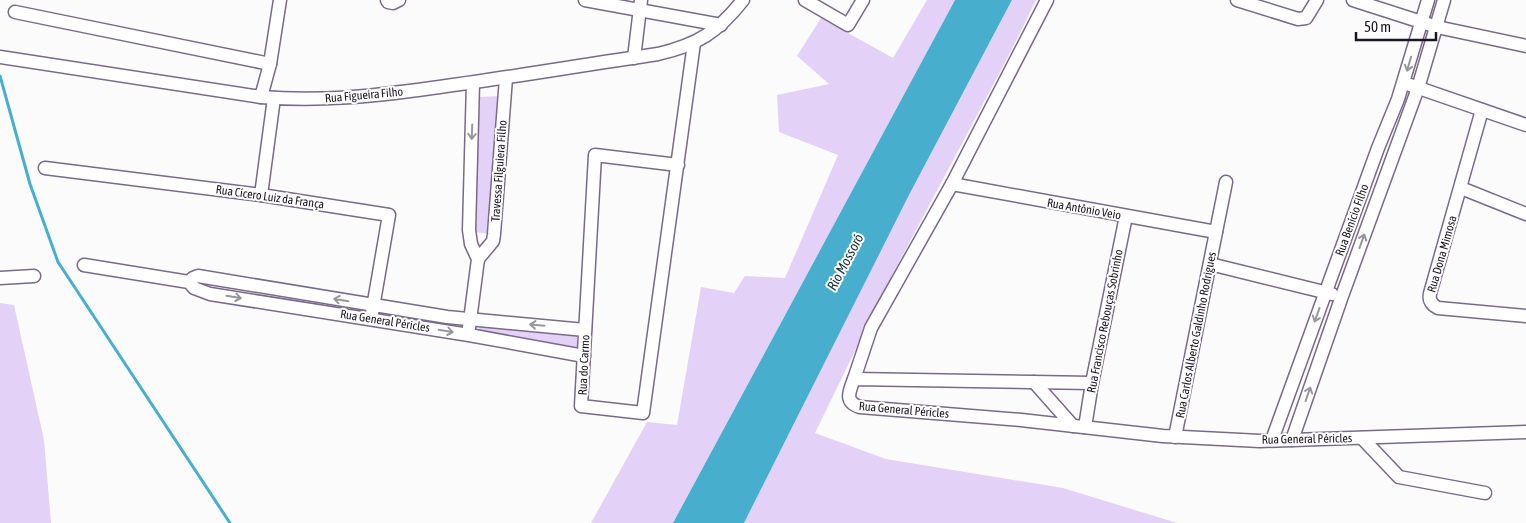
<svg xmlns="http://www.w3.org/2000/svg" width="1526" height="523" viewBox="0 0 1526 523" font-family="'Asap Condensed',sans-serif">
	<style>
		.green { fill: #e3d1f8 }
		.water { fill: #47afcd }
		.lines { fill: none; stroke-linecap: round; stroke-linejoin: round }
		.stream { stroke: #47afcd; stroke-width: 3 }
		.minor-casing { stroke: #796a89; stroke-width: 15 }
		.minor { stroke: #fff; stroke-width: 12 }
		.oneway { stroke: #98969c }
		.labels { text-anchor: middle; stroke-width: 4; stroke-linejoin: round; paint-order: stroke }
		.street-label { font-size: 12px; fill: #1b1622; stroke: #fff }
		.water-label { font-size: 14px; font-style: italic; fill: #162e35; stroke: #fff }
	</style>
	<rect width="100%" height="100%" fill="#fbfbfb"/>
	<!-- green -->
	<g class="green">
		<polygon points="927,0 955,0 673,523 591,523 647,422 677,425 701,287 734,293 745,276 785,278 838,155 779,132 777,95 829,84 797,56 821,18 893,58"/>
		<polygon points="1012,0 1036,0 1011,51 889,281 815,433 886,459 1063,488 1177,523 744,523 909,195"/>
		<polygon points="500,96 494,234 473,232 480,97"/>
		<polygon points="0,303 14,305 44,440 51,523 0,523"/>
		<polygon points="481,323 580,335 580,350 478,332"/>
	</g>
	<!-- water -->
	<polygon class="water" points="955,0 1012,0 909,195 744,523 673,523"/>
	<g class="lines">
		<!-- stream -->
		<polyline class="stream" points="0,76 30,184 58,262 230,523"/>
		<!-- minor casing -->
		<g class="minor-casing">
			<g id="minor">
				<polyline points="387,0 388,2 393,3 399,0"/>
				<polyline points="585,0 721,25"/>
				<polyline points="805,0 848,25 863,0"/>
				<polyline points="1237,0 1298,19 1306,18 1317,0"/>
				<polyline points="1353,0 1437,27 1526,46"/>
				<polyline points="15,12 270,64"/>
				<path d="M0,57L261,97C319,102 375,96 432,88C507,78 582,65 658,54C697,45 718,32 743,0"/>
				<polyline points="634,58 641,0"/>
				<polyline points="1410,85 1526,125"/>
				<polyline points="261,97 270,64 280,0"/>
				<path d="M1482,110L1431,290C1428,298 1430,304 1438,308L1526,316"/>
				<polyline points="678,165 595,155 581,406 643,413 694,43"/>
				<polyline points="45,168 261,195 389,215 371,319"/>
				<polyline points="952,184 1216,232"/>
				<polyline points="1461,188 1526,214"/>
				<polyline points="261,195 274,98"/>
				<polyline points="478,259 493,241 494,234 506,78"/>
				<polyline points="1210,264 1332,294"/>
				<polyline points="84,265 189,282 194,288 210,294 469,335 584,356"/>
				<polyline points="0,278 34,276"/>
				<polyline points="189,282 193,278 198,276 447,317 585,330"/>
				<polyline points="469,328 478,259 471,244 469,230 473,83"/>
				<polyline points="854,379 871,328 952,184 1047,0"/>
				<polyline points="1034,382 1073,426"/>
				<path d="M1092,383L854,379C849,392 844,402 860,407L1021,420L1163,436L1260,441L1526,432"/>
				<polyline points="1085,427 1092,383 1126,216"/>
				<polyline points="1175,437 1226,182"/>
				<polyline points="1362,438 1399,477 1485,493"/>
				<polyline points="1272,440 1378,148 1398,99 1428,0"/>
				<polyline points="1292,440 1342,296 1418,88 1444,0"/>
			</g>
		</g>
		<!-- minor -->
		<use href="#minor" class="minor"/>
	</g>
	<!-- one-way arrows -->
	<defs><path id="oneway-shaft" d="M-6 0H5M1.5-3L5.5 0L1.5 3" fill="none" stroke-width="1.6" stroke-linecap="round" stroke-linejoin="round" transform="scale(1.25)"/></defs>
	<g class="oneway">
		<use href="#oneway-shaft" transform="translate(1409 64) rotate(106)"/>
		<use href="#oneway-shaft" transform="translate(472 132) rotate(92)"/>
		<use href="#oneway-shaft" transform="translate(1362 241) rotate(-70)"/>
		<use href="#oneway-shaft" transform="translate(234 297) rotate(9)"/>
		<use href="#oneway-shaft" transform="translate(341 300) rotate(-170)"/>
		<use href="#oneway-shaft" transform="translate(1317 315) rotate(110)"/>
		<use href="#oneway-shaft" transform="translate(537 325) rotate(-175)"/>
		<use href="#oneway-shaft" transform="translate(446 331) rotate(9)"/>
		<use href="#oneway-shaft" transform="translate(1308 394) rotate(-71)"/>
	</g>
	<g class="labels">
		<!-- street labels -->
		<g class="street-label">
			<text transform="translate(364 95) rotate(-5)" y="4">Rua Figueira Filho</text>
			<text transform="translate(499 171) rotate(-86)" y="4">Travessa Filguiera Filho</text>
			<text transform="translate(270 197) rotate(8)" y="4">Rua Cícero Luiz da França</text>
			<text transform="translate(1084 209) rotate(10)" y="4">Rua Antônio Veio</text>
			<text transform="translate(1352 220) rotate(-70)" y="4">Rua Benício Filho</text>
			<text transform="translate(1442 254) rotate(-74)" y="4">Rua Dona Mimosa</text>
			<text transform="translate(385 321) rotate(9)" y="4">Rua General Péricles</text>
			<text transform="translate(1105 321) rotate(-79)" y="4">Rua Francisco Rebouças Sobrinho</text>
			<text transform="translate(1196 335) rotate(-79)" y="4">Rua Carlos Alberto Galdinho Rodrigues</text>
			<text transform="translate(584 365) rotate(-87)" y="4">Rua do Carmo</text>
			<text transform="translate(904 410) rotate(5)" y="4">Rua General Péricles</text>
			<text transform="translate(1307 439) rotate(-1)" y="4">Rua General Péricles</text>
		</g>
		<!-- water labels -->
		<g class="water-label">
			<text transform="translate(845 262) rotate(-62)" y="5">Rio Mossoró</text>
		</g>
	</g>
	<!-- scale -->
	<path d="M1356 32v8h80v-8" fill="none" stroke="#1b1622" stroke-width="2.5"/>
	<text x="1364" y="32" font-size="15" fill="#1b1622" stroke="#ffffff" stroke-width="4" paint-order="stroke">50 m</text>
</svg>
